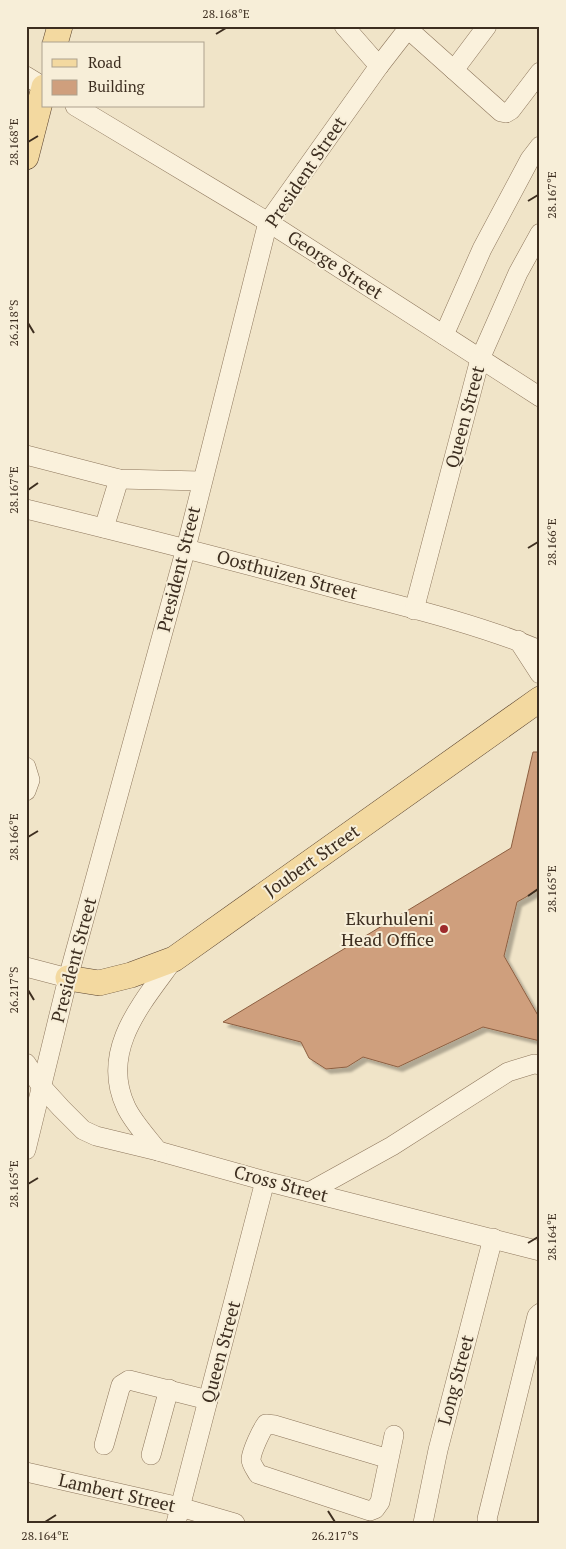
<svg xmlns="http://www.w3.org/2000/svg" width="566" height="1549" viewBox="0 0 566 1549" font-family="'PT Serif',serif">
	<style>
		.building { fill: #cf9f7d; stroke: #8d5f41; filter: url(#shadow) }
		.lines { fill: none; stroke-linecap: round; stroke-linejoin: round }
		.minor-casing { stroke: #8d765c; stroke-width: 20 }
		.major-casing { stroke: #5b4430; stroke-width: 26 }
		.minor { stroke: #faf1dc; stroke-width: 19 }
		.major { stroke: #f3d9a0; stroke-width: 25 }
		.ticks { fill: none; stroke: #3d2e20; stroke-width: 2 }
		.poi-dot { fill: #9e2a2b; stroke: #f7eed8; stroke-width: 2 }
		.labels { text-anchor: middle; stroke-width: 4; stroke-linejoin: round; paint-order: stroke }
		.street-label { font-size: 18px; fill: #3d2e20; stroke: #f7eed8 }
		.poi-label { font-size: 18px; fill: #3d2e20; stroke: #f7eed8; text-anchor: end }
		.neatline { fill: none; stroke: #3d2e20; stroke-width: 2 }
		.ticks-label { font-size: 12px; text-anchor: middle; fill: #3d2e20 }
	</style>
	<defs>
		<filter id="shadow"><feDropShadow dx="4.5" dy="4.5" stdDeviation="1" flood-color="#0004"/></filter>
	</defs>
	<rect width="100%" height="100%" fill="#f0e4c8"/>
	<!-- building -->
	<polygon class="building" points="533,752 540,752 540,889 517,902 504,956 540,1019 540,1041 483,1027 398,1067 363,1057 347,1067 326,1069 309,1058 301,1042 223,1022 511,848"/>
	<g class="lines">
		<!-- minor casing -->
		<g class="minor-casing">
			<g id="minor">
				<polyline points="344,26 379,66"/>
				<polyline points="408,29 501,112 506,113 511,110 540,72"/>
				<polyline points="454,70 487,26"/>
				<polyline points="26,76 44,87"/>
				<polyline points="75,106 268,222 540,397"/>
				<polyline points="444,335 482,249 530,159 540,146"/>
				<polyline points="26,455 119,479 201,481"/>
				<path d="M26,509C133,535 239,562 345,591C410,608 477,624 540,650"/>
				<polyline points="104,528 119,479"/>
				<polyline points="414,610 480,359 518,273 540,233"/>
				<polyline points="518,640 540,674"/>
				<polyline points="26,767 30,780 26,791"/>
				<polyline points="26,967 68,978"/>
				<polyline points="26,1063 41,1086 61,1108 83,1130 96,1136 158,1151 265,1181 540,1251"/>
				<polyline points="26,1150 68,978 186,548 268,222 379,66 410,26"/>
				<path d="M158,1151C148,1138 133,1122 126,1107C99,1050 143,1002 174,959"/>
				<polyline points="309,1192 392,1146 508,1072 534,1064 540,1065"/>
				<polyline points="104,1445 121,1385 129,1380 208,1400"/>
				<polyline points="151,1455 169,1389"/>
				<path d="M389,1459L275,1425L266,1424C261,1431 252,1450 251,1459C251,1464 255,1469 258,1474L370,1511L375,1509L380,1502L394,1435"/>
				<polyline points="26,1472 180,1507 235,1523"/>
				<polyline points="176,1523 265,1181"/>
				<polyline points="423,1523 438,1450 493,1238"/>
				<polyline points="488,1523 487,1519 537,1316 540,1313"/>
			</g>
		</g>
		<!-- major casing -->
		<g class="major-casing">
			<g id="major">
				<polyline points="55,44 60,26"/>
				<polyline points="26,157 44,87"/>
				<polyline points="68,978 99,983 131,975 174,959 540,699"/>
			</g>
		</g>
		<!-- minor -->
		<use href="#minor" class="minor"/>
		<!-- major -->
		<use href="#major" class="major"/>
	</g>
	<!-- ticks -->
	<path class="ticks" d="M216,34L226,28M28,142L38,136M528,201L538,195M28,323L34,333M28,490L38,483M528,548L538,542M28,837L38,831M528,896L538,889M28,990L34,1000M28,1184L38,1178M528,1243L538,1237M328,1511L335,1522M45,1522L56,1515"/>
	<!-- markers -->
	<circle class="poi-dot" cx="444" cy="929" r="5"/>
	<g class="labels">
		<!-- street labels -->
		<g class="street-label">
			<text transform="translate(306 172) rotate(-56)" y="6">President Street</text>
			<text transform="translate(335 265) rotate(33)" y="6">George Street</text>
			<text transform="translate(465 417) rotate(-75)" y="6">Queen Street</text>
			<text transform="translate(179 569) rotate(-76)" y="6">President Street</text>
			<text transform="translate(287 575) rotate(15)" y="6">Oosthuizen Street</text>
			<text transform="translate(312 861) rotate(-35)" y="6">Joubert Street</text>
			<text transform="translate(74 960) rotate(-75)" y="6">President Street</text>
			<text transform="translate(281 1184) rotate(15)" y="6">Cross Street</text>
			<text transform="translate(221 1352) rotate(-75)" y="6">Queen Street</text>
			<text transform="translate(456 1380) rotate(-75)" y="6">Long Street</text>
			<text transform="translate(117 1493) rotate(13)" y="6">Lambert Street</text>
		</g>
		<!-- poi labels -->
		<g class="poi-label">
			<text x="434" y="925">Ekurhuleni<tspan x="434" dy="21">Head Office</tspan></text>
		</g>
	</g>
	<!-- border -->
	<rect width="566" height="1549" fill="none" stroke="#f7eed8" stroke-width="55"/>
	<!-- legend -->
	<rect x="42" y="42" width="162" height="65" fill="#f7eed8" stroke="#ada18e"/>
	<rect x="52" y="59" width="25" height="8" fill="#f3d9a0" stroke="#ada18e"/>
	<text x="88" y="68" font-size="15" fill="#3d2e20">Road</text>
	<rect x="52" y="80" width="25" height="15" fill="#cf9f7d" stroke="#ada18e"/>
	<text x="88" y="92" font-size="15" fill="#3d2e20">Building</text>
	<rect x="28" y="28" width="510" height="1494" class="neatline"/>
	<g class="ticks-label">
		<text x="226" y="18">28.168°E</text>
		<text transform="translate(14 142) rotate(-90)" y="4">28.168°E</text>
		<text transform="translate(552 195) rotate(-90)" y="4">28.167°E</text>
		<text transform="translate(14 323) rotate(-90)" y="4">26.218°S</text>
		<text transform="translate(14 490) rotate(-90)" y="4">28.167°E</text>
		<text transform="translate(552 542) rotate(-90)" y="4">28.166°E</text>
		<text transform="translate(14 837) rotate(-90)" y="4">28.166°E</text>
		<text transform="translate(552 889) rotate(-90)" y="4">28.165°E</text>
		<text transform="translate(14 990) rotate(-90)" y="4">26.217°S</text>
		<text transform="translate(14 1184) rotate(-90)" y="4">28.165°E</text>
		<text transform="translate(552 1237) rotate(-90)" y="4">28.164°E</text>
		<text x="45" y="1540">28.164°E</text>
		<text x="335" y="1540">26.217°S</text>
	</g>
</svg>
